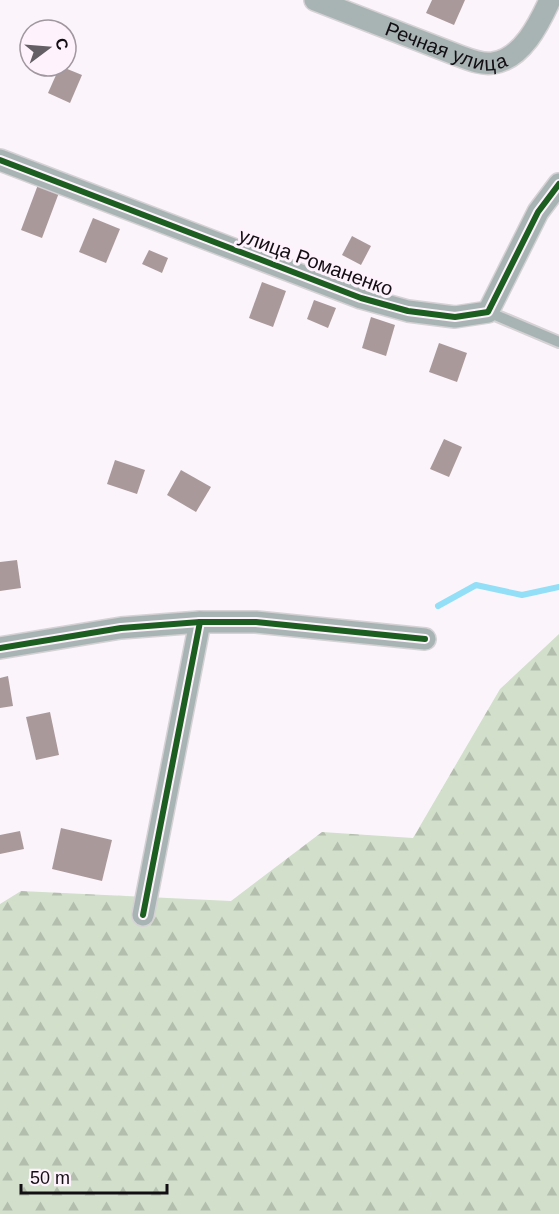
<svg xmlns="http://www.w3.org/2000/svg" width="559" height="1214" viewBox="0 0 559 1214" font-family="Helvetica,sans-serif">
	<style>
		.forest { fill: url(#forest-firs) }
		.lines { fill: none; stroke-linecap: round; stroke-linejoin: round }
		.stream { stroke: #93dff7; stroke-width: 6 }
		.building { fill: #aa999b }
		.lane-casing { stroke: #d5d1d5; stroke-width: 14 }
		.street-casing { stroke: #d5d1d5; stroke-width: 24 }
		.lane { stroke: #a8b4b3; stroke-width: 10 }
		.street { stroke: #a8b4b3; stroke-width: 21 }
		.cycleway-casing { stroke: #fef2fd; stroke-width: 10 }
		.cycleway { stroke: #1b5e20; stroke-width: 6 }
		.labels { text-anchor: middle; stroke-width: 6; stroke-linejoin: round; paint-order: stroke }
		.street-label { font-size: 20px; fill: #130e13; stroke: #fef2fd }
	</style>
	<defs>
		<pattern id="forest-firs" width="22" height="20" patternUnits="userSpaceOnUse" patternTransform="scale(1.5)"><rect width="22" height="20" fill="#d1dfcb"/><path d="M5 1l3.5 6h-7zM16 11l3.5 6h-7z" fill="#b3bead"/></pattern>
	</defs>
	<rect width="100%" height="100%" fill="#fbf5fb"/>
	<!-- forest -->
	<polygon class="forest" points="559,634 559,1214 0,1214 0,904 21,891 231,901 322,832 413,838 500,689"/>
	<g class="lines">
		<!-- stream -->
		<polyline class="stream" points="438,606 476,585 522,595 559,587"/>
	</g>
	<!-- building -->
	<g class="building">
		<polygon points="432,0 465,0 454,25 426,13"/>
		<polygon points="60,66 82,75 70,103 48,93"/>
		<polygon points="39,182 60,190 42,238 21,230"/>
		<polygon points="93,218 120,229 106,263 79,252"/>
		<polygon points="352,236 371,246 361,265 342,255"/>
		<polygon points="149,250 168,258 162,273 142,264"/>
		<polygon points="262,282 286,291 273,327 249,318"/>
		<polygon points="314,300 336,308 328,328 307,319"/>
		<polygon points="371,317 395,325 386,356 362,348"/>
		<polygon points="439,343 467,353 457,382 429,372"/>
		<polygon points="444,439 462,447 449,477 430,469"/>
		<polygon points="115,460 145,470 137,494 107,484"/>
		<polygon points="181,470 211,487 196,512 167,495"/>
		<polygon points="17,560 21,588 0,591 0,562"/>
		<polygon points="8,676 13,706 0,708 0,678"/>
		<polygon points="50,712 59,755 36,760 26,717"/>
		<polygon points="61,828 112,840 102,881 52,869"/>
		<polygon points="20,831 24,849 0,854 0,835"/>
	</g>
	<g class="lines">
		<!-- lane casing -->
		<g class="lane-casing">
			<polyline id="lane" points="488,312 559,342"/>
		</g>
		<!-- street casing -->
		<g class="street-casing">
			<g id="street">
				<path id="s1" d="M315,0L457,55C468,59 481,65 493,63C522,59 539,24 550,0"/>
				<polyline points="0,160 361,298 408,311 455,317 488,312 538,212 559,184"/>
				<polyline points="0,648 121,628 200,622 256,622 425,639"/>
				<polyline points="143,915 200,622"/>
			</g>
		</g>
		<!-- lane -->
		<use href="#lane" class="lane"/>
		<!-- street -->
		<use href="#street" class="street"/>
		<!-- cycleway casing -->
		<g class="cycleway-casing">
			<g id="cycleway">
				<polyline points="0,160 361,298 408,311 455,317 488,312 538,212 559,184"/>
				<polyline points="0,648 121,628 200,622 256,622 425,639"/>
				<polyline points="143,915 200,622"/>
			</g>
		</g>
		<!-- cycleway -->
		<use href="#cycleway" class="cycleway"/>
	</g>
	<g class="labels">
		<!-- street labels -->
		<g class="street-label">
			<text dy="7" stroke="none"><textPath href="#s1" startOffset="140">Речная улица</textPath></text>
			<text transform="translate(316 262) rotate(20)" y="7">улица Романенко</text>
		</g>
	</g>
	<!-- north arrow -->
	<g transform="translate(48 48) rotate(74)"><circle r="28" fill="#fef2fd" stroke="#a0979f" stroke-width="1.5"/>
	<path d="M0-4.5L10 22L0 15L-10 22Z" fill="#645f64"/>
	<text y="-9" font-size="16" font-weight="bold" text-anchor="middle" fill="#130e13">С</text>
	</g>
	<!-- scale -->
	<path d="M21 1184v9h146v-9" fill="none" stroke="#130e13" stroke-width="3"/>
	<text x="30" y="1184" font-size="18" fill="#130e13" stroke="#fef2fd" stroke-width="4.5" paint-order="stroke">50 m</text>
</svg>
